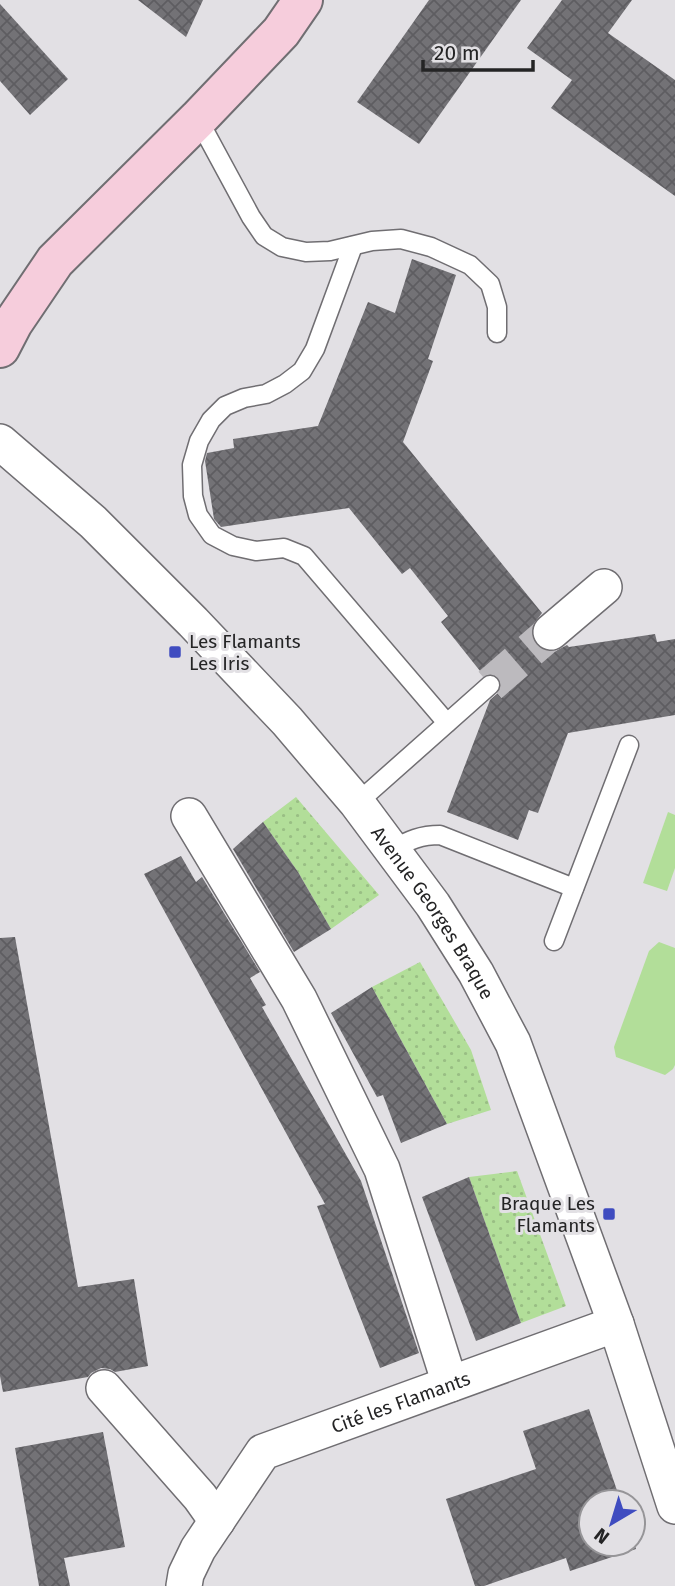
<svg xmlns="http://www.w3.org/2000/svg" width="675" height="1586" viewBox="0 0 675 1586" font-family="'Fira Sans',sans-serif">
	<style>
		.grass { fill: #b2de99 }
		.garden { fill: url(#garden-dots) }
		.building { fill: url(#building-cross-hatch) }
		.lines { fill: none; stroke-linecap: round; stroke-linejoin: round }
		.minor-tunnel { stroke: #bcbabe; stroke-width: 35; stroke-dasharray: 35 18; stroke-linecap: butt }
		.service-casing { stroke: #706e72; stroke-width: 21 }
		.minor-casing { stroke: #706e72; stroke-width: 38 }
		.secondary-casing { stroke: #706e72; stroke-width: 42 }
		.service { stroke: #fff; stroke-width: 18 }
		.minor { stroke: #fff; stroke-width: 35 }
		.secondary { stroke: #f6cddc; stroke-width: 38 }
		.poi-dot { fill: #3f4cc0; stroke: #e2e0e4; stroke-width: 2.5 }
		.labels { text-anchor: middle; stroke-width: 6; stroke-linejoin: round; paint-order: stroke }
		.poi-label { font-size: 19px; fill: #242425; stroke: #e2e0e4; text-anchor: start }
		.street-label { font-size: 19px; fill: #242425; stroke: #e2e0e4 }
	</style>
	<defs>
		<pattern id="garden-dots" width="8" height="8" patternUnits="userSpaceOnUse" patternTransform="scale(1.75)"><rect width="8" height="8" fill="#b2de99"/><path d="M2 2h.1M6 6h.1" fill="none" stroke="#99be84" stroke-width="1.8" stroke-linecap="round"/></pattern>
		<pattern id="building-cross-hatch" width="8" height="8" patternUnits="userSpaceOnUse" patternTransform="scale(1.75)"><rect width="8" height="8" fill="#737276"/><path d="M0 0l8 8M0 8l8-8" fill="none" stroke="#5e5d61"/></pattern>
	</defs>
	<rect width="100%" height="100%" fill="#e2e0e4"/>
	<!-- grass -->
	<g class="grass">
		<polygon points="668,812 675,815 675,868 667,891 643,883"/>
		<polygon points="659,942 675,948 675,1065 673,1069 665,1075 616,1057 614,1047 649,951"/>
	</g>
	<!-- garden -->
	<g class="garden">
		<polygon points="296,797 379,895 331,929 298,872 263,822"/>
		<polygon points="420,962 471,1050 491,1110 447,1124 372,987"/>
		<polygon points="517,1171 566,1306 521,1323 469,1177"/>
	</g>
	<!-- building -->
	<g class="building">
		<polygon points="138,0 203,0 186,37"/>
		<polygon points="429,0 521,0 419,144 357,102"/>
		<polygon points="562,0 632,0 608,33 675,80 675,196 551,108 572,80 527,48"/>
		<polygon points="0,4 68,79 30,115 0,81"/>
		<polygon points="412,259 456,275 428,359 433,361 403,442 542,613 532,626 531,636 535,644 544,651 554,652 567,645 569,647 655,634 657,642 675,639 675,715 568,733 538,813 529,810 518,840 447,812 490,700 498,693 501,683 499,678 494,675 488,674 484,676 441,622 448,616 410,568 402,574 349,508 221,527 214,519 205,461 207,453 234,448 233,439 318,426 368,302 395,313"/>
		<polygon points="263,822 298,872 331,929 294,952 233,849"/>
		<polygon points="181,856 196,882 202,877 260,972 250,978 266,1005 262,1007 361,1181 419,1353 380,1368 317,1206 325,1204 144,874"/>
		<polygon points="15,937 78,1287 134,1279 148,1366 115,1372 110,1369 101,1368 91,1373 88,1377 3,1392 0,1376 0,938"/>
		<polygon points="372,987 447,1124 401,1143 383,1095 377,1097 331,1013"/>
		<polygon points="469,1177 521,1323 476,1341 422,1197"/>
		<polygon points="589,1409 621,1502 591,1502 591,1544 633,1544 633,1539 636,1549 570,1571 566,1558 484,1586 475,1586 446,1499 536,1469 523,1431"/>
		<polygon points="103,1432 125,1547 64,1558 70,1586 39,1586 15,1448"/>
	</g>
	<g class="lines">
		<!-- minor-tunnel -->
		<polyline class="minor-tunnel" points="490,685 551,632"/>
		<!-- service casing -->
		<g class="service-casing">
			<g id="service">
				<polyline points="198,119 251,217 264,236 282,247 306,252 330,251 372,241 401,239 431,247 470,265 490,284 497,307 497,333"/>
				<polyline points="353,246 315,349 302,371 285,384 266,394 244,398 225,406 211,420 199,441 192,465 193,496 198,515 212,535 233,546 256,551 284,548 304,556 447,723"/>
				<polyline points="357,803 490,685"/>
				<path d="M392,850C409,840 421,835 440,835L574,888"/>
				<polyline points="554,941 629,745"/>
			</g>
		</g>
		<!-- minor casing -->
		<g class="minor-casing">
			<g id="minor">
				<path id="s1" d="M0,442L93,522L193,622L287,721L357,803L433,905L476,973L513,1043L616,1324L675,1506"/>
				<polyline points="551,632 604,587"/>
				<polyline points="189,816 299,999 382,1169 450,1384"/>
				<polyline points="104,1388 200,1497 217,1521"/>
				<path id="s2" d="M184,1586L186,1574L198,1549L263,1452L616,1324"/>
			</g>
		</g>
		<!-- secondary casing -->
		<g class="secondary-casing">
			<polyline id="secondary" points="0,348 13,323 55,261 198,119 281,32 303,0"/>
		</g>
		<!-- service -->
		<use href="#service" class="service"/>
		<!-- minor -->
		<use href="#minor" class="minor"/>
		<!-- secondary -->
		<use href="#secondary" class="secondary"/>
	</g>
	<!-- markers -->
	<g class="poi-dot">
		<rect x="168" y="645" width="14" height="14" rx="3.5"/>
		<rect x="602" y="1207" width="14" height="14" rx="3.5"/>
	</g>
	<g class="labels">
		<!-- poi labels -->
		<g class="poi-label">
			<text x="189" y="648">Les Flamants<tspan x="189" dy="22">Les Iris</tspan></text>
			<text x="595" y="1210" text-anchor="end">Braque Les<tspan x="595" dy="22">Flamants</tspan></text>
		</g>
		<!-- street labels -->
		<g class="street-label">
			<text dy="7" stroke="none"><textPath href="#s1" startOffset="642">Avenue Georges Braque</textPath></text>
			<text dy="7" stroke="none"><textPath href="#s2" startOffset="303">Cité les Flamants</textPath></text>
		</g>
	</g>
	<!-- north arrow -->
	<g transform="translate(612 1523) rotate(218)"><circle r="33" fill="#e2e0e4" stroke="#969598" stroke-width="2"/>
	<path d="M0-5L12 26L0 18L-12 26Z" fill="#3f4cc0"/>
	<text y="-10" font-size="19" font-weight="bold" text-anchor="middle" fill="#242425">N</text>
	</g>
	<!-- scale -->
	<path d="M423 60v10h110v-10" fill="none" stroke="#242425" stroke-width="3.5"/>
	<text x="434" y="60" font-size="21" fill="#242425" stroke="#e2e0e4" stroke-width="5" paint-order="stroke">20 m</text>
</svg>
